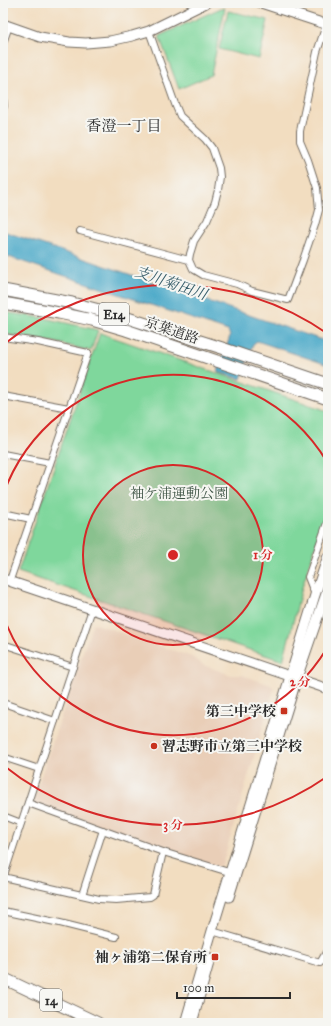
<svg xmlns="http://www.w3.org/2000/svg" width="331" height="1026" viewBox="0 0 331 1026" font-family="'IM FELL Great Primer','Noto Serif JP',serif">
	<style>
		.built { fill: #e9ceb7 }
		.green { fill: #7fd79c; stroke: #558164 }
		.water { fill: #4aa8c8; stroke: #3a6a7a }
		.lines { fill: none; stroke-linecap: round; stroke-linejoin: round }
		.street-casing { stroke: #71695f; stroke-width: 8 }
		.secondary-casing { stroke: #71695f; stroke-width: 11 }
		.highway-casing { stroke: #71695f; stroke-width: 13 }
		.street { stroke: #fff; stroke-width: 6 }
		.secondary { stroke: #fff; stroke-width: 9 }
		.highway { stroke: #fff; stroke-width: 11 }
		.ring { fill: none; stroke: #d62828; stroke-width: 2 }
		.poi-dot { fill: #c8321e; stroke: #f6f6f2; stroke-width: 1.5 }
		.labels { text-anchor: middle; stroke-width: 4; stroke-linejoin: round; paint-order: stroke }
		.shield { fill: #f6f6f2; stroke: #686867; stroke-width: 1 }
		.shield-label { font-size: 13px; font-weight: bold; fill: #2b2b2b }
		.street-label { font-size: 14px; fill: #2b2b2b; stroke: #f6f6f2 }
		.park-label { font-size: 14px; fill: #405647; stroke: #f6f6f2 }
		.poi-label { font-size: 14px; font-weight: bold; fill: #2b2b2b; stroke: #f6f6f2; text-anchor: end }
		.neighbourhood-label { font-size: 15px; fill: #2b2b2b; stroke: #f6f6f2 }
		.water-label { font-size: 15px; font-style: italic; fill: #375d6a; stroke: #f6f6f2 }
		.centre { fill: #d62828; stroke: #f6f6f2; stroke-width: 2 }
		.ring-label { font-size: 12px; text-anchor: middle; font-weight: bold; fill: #d62828; stroke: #f6f6f2; stroke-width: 4; stroke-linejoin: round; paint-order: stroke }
	</style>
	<rect width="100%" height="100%" fill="#f6f6f2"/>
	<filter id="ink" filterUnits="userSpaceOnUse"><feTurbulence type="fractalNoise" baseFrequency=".025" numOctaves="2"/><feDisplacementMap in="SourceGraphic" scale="8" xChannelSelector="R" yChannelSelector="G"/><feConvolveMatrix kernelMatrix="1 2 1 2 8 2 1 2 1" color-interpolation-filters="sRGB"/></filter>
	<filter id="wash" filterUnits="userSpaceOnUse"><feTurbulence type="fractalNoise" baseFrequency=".012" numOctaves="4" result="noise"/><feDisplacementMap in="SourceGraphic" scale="16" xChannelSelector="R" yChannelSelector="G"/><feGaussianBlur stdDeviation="0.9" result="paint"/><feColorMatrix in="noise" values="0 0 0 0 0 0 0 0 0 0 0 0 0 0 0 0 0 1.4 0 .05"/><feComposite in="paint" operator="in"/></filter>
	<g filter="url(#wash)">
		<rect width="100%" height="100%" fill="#f2ddc0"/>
		<!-- built -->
		<polygon class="built" points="93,623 192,657 203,665 231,675 242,675 271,685 274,689 222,865 218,867 33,805 32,802"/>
		<!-- green -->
		<g class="green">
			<polygon points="221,8 225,8 211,75 179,89 159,36"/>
			<polygon points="228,11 268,20 259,59 219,49"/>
			<polygon points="3,312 43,318 98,330 91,351 54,342 3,334"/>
			<polygon points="100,333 328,411 328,509 303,584 283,661 18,572"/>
		</g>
		<!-- water -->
		<polygon class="water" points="3,231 328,342 328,365 257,341 253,344 241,379 218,372 230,336 228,331 3,255"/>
	</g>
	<g filter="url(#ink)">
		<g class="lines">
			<!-- street casing -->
			<g class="street-casing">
				<g id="street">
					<polyline points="149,31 175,104 180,116 205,139 212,148 219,168 220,177 218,190 215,202 207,221 194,241 190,254 189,260 193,269 203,275 237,284 252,291 288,300 303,260 315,225 319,210 317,188 308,160 300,141 300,131 317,52 326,25"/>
					<polyline points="3,43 9,26"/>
					<polyline points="3,97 4,106 3,109"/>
					<polyline points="80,231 189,260"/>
					<polyline points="3,337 38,342 88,353 10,580"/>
					<polyline points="3,396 69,408"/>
					<polyline points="3,454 50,463"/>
					<polyline points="3,513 31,519"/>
					<polyline points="315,595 308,577 328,520"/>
					<polyline points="3,644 73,667"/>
					<polyline points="3,703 55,721"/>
					<polyline points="3,757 39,769"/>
					<polyline points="28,803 163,852 232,873"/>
					<polyline points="3,816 21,823"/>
					<polyline points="3,877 99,899 116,900 150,897 153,895 163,852"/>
					<polyline points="3,878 92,609"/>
					<polyline points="82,895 103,830"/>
					<polyline points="3,911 60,923 116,937"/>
					<polyline points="212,931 320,963 328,949"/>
				</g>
			</g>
			<!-- secondary casing -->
			<g class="secondary-casing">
				<g id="secondary">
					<polyline points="261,3 328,25"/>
					<polyline points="3,24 40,37 69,42 86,43 110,41 132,36 149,31 206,3"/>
					<polyline points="3,579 328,689"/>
					<polyline points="229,897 297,678 328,588"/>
					<polyline points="185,1023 212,931 315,595 328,556"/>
					<polyline points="192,1023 210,959"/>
				</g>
			</g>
			<!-- highway casing -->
			<g class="highway-casing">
				<g id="highway">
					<polyline points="3,290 72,303 115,314 222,348 328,384"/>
					<polyline points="3,303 59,313 92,320 126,330 328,399"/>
					<polyline points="3,978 98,1023"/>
				</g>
			</g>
			<!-- street -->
			<use href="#street" class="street"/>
			<!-- secondary -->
			<use href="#secondary" class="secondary"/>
			<!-- highway -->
			<use href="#highway" class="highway"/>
		</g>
	</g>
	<!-- distance rings -->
	<circle cx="173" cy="555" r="90" fill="#d62828" fill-opacity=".12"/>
	<g class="ring">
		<circle cx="173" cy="555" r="90"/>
		<path d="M327 648A180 180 0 0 1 3 615M3 495A180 180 0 0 1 327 462"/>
		<path d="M328 776A270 270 0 0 1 3 765M3 345A270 270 0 0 1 328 334"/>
	</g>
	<!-- markers -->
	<g class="poi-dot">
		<rect x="280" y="707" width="8" height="8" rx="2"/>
		<circle cx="154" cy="746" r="4"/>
		<rect x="211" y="953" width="8" height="8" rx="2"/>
	</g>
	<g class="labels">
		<!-- shield labels -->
		<g class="shield">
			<rect x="99" y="303" width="30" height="22" rx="3"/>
			<rect x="40" y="989" width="22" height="22" rx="3"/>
		</g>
		<g class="shield-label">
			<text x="114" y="319">E14</text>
			<text x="51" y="1005">14</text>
		</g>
		<!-- street labels -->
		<g class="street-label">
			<text transform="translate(172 330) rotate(19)" y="5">京葉道路</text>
		</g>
		<!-- park labels -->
		<g class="park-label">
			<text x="179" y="498">袖ケ浦運動公園</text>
		</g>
		<!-- poi labels -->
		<g class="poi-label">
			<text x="276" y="716">第三中学校</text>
			<text x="162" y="751" text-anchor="start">習志野市立第三中学校</text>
			<text x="207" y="962">袖ヶ浦第二保育所</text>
		</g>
		<!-- neighbourhood labels -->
		<g class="neighbourhood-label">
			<text x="124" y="131">香澄一丁目</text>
		</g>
		<!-- water labels -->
		<g class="water-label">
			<text transform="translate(171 283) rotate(19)" y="5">支川菊田川</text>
		</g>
	</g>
	<circle cx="173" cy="555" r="6" class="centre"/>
	<g class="ring-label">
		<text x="263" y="559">1 分</text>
		<text x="300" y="686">2 分</text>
		<text x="173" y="829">3 分</text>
	</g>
	<!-- margin -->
	<rect width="331" height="1026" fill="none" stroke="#f6f6f2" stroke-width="16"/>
	<!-- scale -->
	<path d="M177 992v6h113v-6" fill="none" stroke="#2b2b2b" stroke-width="2"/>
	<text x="183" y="992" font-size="12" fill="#2b2b2b" stroke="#f6f6f2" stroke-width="3" paint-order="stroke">100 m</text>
</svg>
